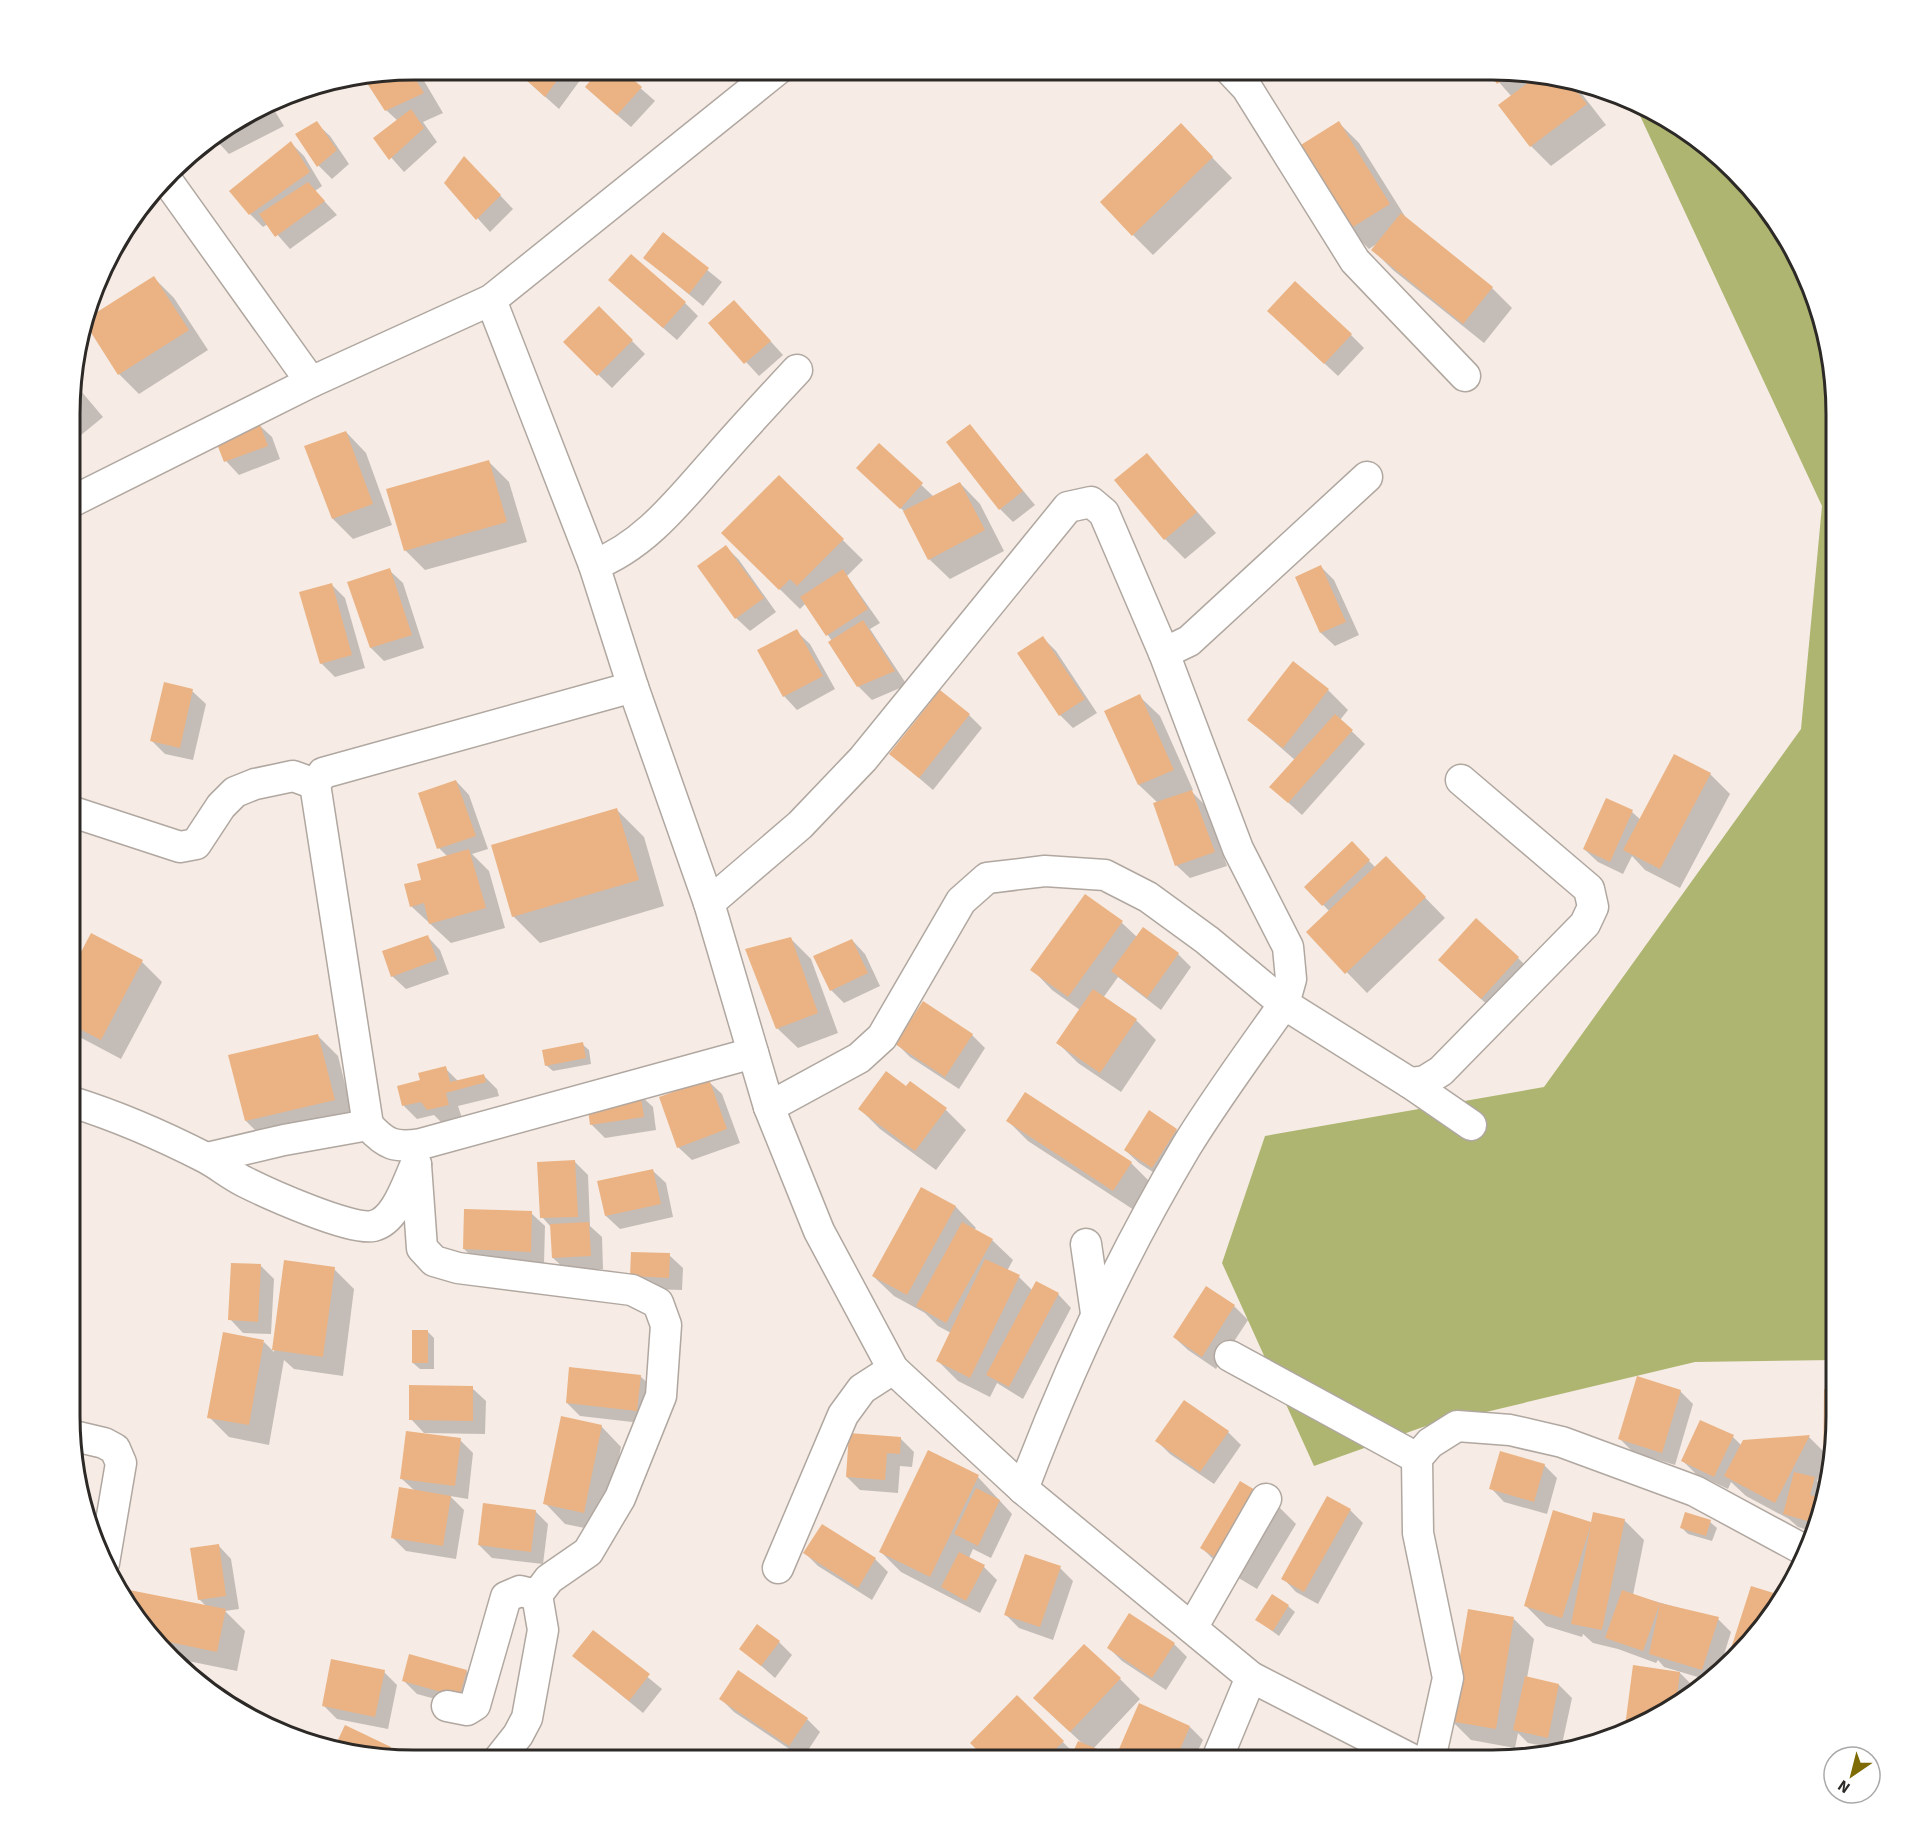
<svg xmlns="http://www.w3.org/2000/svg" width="1906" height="1829" viewBox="0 0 1906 1829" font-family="'Source Sans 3',sans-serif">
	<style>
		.forest { fill: #aeb571 }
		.shadow { fill: #0003 }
		.building { fill: #ebb383 }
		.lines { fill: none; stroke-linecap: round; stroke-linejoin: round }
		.street-casing { stroke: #b0a7a0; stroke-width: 33 }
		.street { stroke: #fff; stroke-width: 30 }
		.rim { fill: none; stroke: #2c2926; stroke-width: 3 }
	</style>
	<rect width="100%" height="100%" fill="#f6ece5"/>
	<!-- forest -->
	<polygon class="forest" points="1635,105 1664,115 1766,204 1811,282 1836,391 1836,1360 1695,1362 1423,1427 1314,1466 1222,1263 1265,1136 1544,1087 1801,729 1822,506"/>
	<!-- shadow -->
	<g class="shadow">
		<polygon points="417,69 443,113 423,122 437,142 404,172 375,139 398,121 386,110 364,77"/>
		<polygon points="514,69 572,69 581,79 559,109"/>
		<polygon points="602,69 620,70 655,101 631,127 600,100"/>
		<polygon points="1490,72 1537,72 1575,85 1606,125 1551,166 1531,146 1512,97"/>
		<polygon points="271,105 284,126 229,154 214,138"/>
		<polygon points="316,123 330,136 349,164 332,179 319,166 297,135"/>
		<polygon points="1339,123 1359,143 1406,218 1492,288 1512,308 1484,343 1393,270 1373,250 1378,243 1369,249 1349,229"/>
		<polygon points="291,143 304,156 322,186 315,191 337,215 290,249 268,224 263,227 250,214"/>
		<polygon points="1201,146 1232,178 1153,255 1133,235"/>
		<polygon points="477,171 513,209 490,232 446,183"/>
		<polygon points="663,234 722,282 703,306 645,258"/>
		<polygon points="154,278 174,298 208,350 139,394 119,374 85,321"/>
		<polygon points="623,293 685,303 698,316 677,340"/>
		<polygon points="599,308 645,354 612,388 565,342"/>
		<polygon points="747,315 783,355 759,376 710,323"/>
		<polygon points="1282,324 1351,335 1364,348 1338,376"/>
		<polygon points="75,384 103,417 75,440"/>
		<polygon points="258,424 272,437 280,459 239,475 226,461"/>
		<polygon points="970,426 1035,505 1013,522 1000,509"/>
		<polygon points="346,432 366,453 392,525 353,539 333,519"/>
		<polygon points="879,445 934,497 960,483 980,504 1004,551 950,579 929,559 906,513 871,481"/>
		<polygon points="1147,455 1216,533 1185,559 1165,539"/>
		<polygon points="489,462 509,482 527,542 425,570 405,550"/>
		<polygon points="779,477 863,560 847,576 880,623 870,629 907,685 872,700 858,686 832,641 806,603 800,609 743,553"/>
		<polygon points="726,547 739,560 776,612 750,631 736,618"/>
		<polygon points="1321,567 1334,580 1359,635 1335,646 1321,633 1297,578"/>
		<polygon points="389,570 403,583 424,648 384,661 371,648"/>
		<polygon points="331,584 345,598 365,668 335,677 321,663"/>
		<polygon points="796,631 810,644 835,689 797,710 784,696"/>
		<polygon points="1043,638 1056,651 1097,713 1073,728 1060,715"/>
		<polygon points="1328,690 1348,710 1340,720 1365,744 1302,815 1271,787 1295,760 1249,720"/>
		<polygon points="192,691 206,704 193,760 165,754 152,741"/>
		<polygon points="1139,696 1160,716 1193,790 1191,791 1205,805 1227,866 1190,878 1176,865 1158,803 1139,785 1106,711"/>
		<polygon points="969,715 982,728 933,790 891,754"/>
		<polygon points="1710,774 1730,794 1680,888 1645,870 1632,856 1623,874 1598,862 1584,849 1607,800 1632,812 1641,820"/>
		<polygon points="456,781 469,795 488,849 472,854 489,871 505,928 451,943 412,907 405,885 423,881 448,857 439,848"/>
		<polygon points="617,810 644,837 664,906 540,943 513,916"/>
		<polygon points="1352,844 1376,868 1406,878 1445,918 1367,993 1308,932 1330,912 1306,887"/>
		<polygon points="1085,896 1122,923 1137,937 1178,954 1191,967 1161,1010 1118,977 1103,998 1136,1020 1156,1040 1121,1092 1078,1063 1058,1043 1080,1010 1052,990 1032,969"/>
		<polygon points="427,936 440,950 449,974 406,989 392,976"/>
		<polygon points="791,939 811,959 838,1033 798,1048 777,1028"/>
		<polygon points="852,940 865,954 880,986 844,1003 831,990"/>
		<polygon points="1518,958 1538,978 1502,1018 1460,980"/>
		<polygon points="142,962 162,982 121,1059 72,1033 72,973"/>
		<polygon points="972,1035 985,1048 959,1089 910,1057 897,1044"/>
		<polygon points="318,1036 338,1056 354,1120 266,1141 246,1121"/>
		<polygon points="582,1044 589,1050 591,1064 553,1071 546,1065"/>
		<polygon points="445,1068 459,1082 483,1075 497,1089 499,1096 458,1106 462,1118 442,1123 434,1115 417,1119 404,1106 399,1087 421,1081"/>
		<polygon points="708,1081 722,1094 740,1143 692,1160 678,1147"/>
		<polygon points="907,1088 946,1110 966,1130 936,1170 880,1129 860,1109"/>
		<polygon points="639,1094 653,1107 656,1130 605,1138 592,1125 588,1102"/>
		<polygon points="1008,1121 1131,1163 1151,1183 1134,1210 1028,1141"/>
		<polygon points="1176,1130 1190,1143 1165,1180 1139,1163 1125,1150"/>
		<polygon points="575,1162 588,1175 590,1226 602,1237 603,1269 567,1271 553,1258 552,1228 542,1217"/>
		<polygon points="652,1170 666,1183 673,1217 620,1229 606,1216"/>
		<polygon points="922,1189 956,1207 976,1228 974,1230 992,1240 1013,1260 1007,1271 1019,1277 1032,1290 1058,1294 1071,1308 1023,1399 997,1383 990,1397 958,1381 938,1361 951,1333 938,1326 925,1313 894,1296 873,1276"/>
		<polygon points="531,1213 545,1226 544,1264 478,1262 464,1249"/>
		<polygon points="669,1255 683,1268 682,1290 645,1289 632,1276"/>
		<polygon points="286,1262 334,1269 354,1289 343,1376 294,1369 284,1360 269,1445 229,1437 209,1417 264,1342 274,1352"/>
		<polygon points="261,1266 274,1279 271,1334 243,1333 230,1319"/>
		<polygon points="1206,1288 1234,1306 1248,1320 1216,1369 1188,1350 1174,1337"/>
		<polygon points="428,1332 434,1338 434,1369 420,1369 413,1363"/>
		<polygon points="640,1376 654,1389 650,1424 580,1416 567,1403"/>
		<polygon points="472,1388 486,1401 485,1434 424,1433 411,1419"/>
		<polygon points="1680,1391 1693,1404 1675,1465 1633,1452 1620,1439"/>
		<polygon points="1826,1391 1836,1391 1836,1438 1824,1484 1824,1466 1817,1481 1823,1487 1811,1531 1798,1527 1789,1519 1746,1496 1731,1482 1728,1489 1696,1474 1682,1460 1733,1437 1741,1445 1744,1441 1809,1437 1824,1452"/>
		<polygon points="601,1426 621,1447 604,1532 565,1524 545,1503"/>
		<polygon points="1228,1432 1241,1445 1214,1484 1170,1454 1157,1441"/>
		<polygon points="900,1438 914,1452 912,1467 900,1466 898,1493 860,1490 847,1477"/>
		<polygon points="460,1440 473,1453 468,1499 450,1496 464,1510 456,1559 406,1551 392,1537 415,1491 402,1479"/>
		<polygon points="1544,1465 1557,1478 1547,1514 1504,1502 1491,1488"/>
		<polygon points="978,1477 1012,1514 991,1558 973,1549 969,1558 984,1567 997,1580 980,1613 901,1572 881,1552"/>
		<polygon points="1276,1504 1296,1524 1257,1589 1222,1568 1202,1548"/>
		<polygon points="1350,1510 1363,1523 1318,1604 1296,1592 1283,1578"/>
		<polygon points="535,1511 548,1524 543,1564 492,1558 479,1545"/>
		<polygon points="1554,1512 1592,1524 1624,1520 1644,1540 1633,1595 1718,1619 1731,1632 1718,1674 1711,1681 1664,1667 1658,1660 1656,1663 1618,1649 1593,1643 1583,1634 1582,1637 1546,1626 1526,1606"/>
		<polygon points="1710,1522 1717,1528 1712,1541 1688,1534 1682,1528"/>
		<polygon points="218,1545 231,1559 239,1609 225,1611 245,1631 237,1671 183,1660 187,1664 186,1671 140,1625 120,1590 207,1607 199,1599"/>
		<polygon points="805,1553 875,1559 888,1572 872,1600 818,1566"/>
		<polygon points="1060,1568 1073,1581 1053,1640 1019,1628 1006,1615"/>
		<polygon points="1288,1606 1295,1612 1279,1636 1257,1620"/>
		<polygon points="1514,1619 1534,1639 1527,1678 1559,1685 1572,1698 1561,1749 1528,1743 1518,1733 1515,1748 1471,1740 1451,1720"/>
		<polygon points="593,1632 662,1689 643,1713 574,1656"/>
		<polygon points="779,1642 792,1655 775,1678 741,1648"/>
		<polygon points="1174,1644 1187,1657 1166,1690 1122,1661 1109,1648"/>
		<polygon points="466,1671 479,1684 472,1709 417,1694 403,1680"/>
		<polygon points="384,1672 397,1685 388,1729 337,1719 323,1705"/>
		<polygon points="1679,1672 1698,1691 1625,1733"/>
		<polygon points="1120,1679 1140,1699 1093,1749 1118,1759 988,1759 972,1743 1017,1697 1074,1753 1084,1745 1055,1718"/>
		<polygon points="721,1699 807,1719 820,1732 803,1758 734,1712"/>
		<polygon points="346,1727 390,1748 401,1759 391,1759 337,1745"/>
		<polygon points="1190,1727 1203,1740 1194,1759 1132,1759 1121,1748"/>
	</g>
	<!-- building -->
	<g class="building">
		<polygon points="514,69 565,69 545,97"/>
		<polygon points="600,69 622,70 642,87 617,115 585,87"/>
		<polygon points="410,70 424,93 385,111 363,77"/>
		<polygon points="1488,72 1514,72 1497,84"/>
		<polygon points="1541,73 1570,83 1587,104 1530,147 1498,105"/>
		<polygon points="269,107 272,112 215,142 213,139"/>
		<polygon points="411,109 424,128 389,160 373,138"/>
		<polygon points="317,121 337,150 317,167 295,134"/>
		<polygon points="1339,121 1390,204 1348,230 1296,148"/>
		<polygon points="1181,123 1213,157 1132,236 1100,202"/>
		<polygon points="291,141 310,172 249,215 229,191"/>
		<polygon points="464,156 501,195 476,220 444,183"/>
		<polygon points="308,182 325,201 275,237 259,214"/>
		<polygon points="1401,213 1493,287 1463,324 1371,250"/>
		<polygon points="663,232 709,268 689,294 643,258"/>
		<polygon points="631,254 686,302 663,328 608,280"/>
		<polygon points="154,276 189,330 118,375 85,323 86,319"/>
		<polygon points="1295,281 1352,334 1324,364 1267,311"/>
		<polygon points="734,300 771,341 744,364 708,323"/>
		<polygon points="599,306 633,340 597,376 563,342"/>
		<polygon points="259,422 268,446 224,462 215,439"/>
		<polygon points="970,424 1023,491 999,510 946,442"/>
		<polygon points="346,431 373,504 332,519 304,446"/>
		<polygon points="879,443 923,483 900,509 856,468"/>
		<polygon points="1147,453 1197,512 1164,540 1114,480"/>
		<polygon points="489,460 507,522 404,551 386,489"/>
		<polygon points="779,475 844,539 797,586 790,579 779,590 721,533"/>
		<polygon points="960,482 985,530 928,560 903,511"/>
		<polygon points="726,545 764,598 735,619 697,566"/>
		<polygon points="1321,565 1346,622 1320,633 1295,577"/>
		<polygon points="390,568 412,635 370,648 347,582"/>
		<polygon points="843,569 868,609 826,636 800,597"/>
		<polygon points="332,583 352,655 320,664 299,592"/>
		<polygon points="863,620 895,671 857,687 828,642"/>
		<polygon points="797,629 823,676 783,697 757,650"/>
		<polygon points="1043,636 1085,699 1059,716 1017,653"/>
		<polygon points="1293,661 1329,689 1283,748 1247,720"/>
		<polygon points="164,682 193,689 180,748 150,741"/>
		<polygon points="940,690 970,714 919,778 889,754"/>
		<polygon points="1140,694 1174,770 1138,785 1104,711"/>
		<polygon points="1335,714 1353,730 1288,803 1269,787"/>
		<polygon points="1674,754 1711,773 1660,869 1623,850"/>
		<polygon points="456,780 476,836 437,849 418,793"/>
		<polygon points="1192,790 1215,852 1175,866 1153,803"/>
		<polygon points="1606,798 1633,810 1610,862 1583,849"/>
		<polygon points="617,808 639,880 512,917 491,845"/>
		<polygon points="1352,841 1370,860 1322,906 1304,887"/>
		<polygon points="469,849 486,908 429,924 424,903 410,907 404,884 421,880 417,864"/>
		<polygon points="1386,856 1426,897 1345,974 1306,932"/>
		<polygon points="1085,894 1123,921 1068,997 1030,970"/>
		<polygon points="1476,918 1519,957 1481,999 1438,960"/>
		<polygon points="1143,927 1179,953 1147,998 1111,971"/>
		<polygon points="91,933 143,960 101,1040 72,1025 72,969"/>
		<polygon points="428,935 437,960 391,977 382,951"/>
		<polygon points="791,937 818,1013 776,1029 745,949"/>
		<polygon points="852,939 868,973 830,991 813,956"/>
		<polygon points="1093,989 1137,1019 1100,1073 1056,1043"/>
		<polygon points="923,1001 973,1034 945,1077 895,1044"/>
		<polygon points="318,1034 335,1100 245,1121 228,1055"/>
		<polygon points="583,1042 586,1058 545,1066 542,1050"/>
		<polygon points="446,1066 450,1082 484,1074 486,1082 446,1093 449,1105 427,1110 421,1102 402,1106 397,1086 420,1080 418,1073"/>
		<polygon points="886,1071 906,1086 910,1081 947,1108 915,1151 858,1109"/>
		<polygon points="709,1079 727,1129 677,1148 659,1097"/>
		<polygon points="640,1092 644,1117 590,1125 587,1101"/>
		<polygon points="1025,1092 1132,1162 1113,1191 1006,1121"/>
		<polygon points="1149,1110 1177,1129 1152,1168 1124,1150"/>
		<polygon points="575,1160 578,1217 540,1218 537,1162"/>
		<polygon points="653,1169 661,1204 605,1216 597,1181"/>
		<polygon points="921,1187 956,1206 907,1295 872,1276"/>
		<polygon points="464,1209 532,1211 531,1252 463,1249"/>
		<polygon points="589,1222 591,1256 552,1258 550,1224"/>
		<polygon points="962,1222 993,1239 946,1323 916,1306"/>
		<polygon points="631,1252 670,1253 669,1278 630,1276"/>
		<polygon points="985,1259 1020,1275 970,1378 936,1361"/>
		<polygon points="284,1260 335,1267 323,1357 272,1350"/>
		<polygon points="231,1263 261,1264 258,1322 228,1320"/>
		<polygon points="1036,1281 1059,1293 1009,1387 986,1375"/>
		<polygon points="1206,1286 1235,1305 1202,1357 1173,1337"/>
		<rect x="412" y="1330" width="16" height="33"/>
		<polygon points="223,1332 264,1340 249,1425 207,1418"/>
		<polygon points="569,1367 641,1375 637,1411 566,1403"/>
		<polygon points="1637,1376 1681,1390 1662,1453 1618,1439"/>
		<polygon points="409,1385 473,1386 473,1421 409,1420"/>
		<polygon points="1824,1389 1836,1390 1836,1438 1823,1487"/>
		<polygon points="1184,1400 1229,1431 1200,1472 1155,1441"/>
		<polygon points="561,1416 602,1425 584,1513 543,1504"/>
		<polygon points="1700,1420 1734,1435 1714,1477 1681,1461"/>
		<polygon points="406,1431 461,1438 455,1486 400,1479"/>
		<polygon points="849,1433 901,1437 900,1454 887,1453 885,1480 846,1477"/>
		<polygon points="1810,1435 1775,1503 1724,1476 1743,1440"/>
		<polygon points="928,1450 979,1475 930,1577 879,1552"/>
		<polygon points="1500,1451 1545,1464 1534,1502 1489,1489"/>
		<polygon points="1794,1472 1815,1477 1810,1495 1817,1497 1811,1522 1783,1514"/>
		<polygon points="1240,1481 1277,1503 1236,1570 1200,1548"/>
		<polygon points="399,1487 451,1496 443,1546 391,1538"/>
		<polygon points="976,1488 1000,1500 978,1546 954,1534"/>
		<polygon points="1327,1496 1351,1509 1304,1592 1281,1579"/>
		<polygon points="483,1503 536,1510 531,1552 478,1545"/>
		<polygon points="1553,1510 1591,1522 1593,1512 1625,1519 1602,1630 1571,1624 1591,1524 1562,1618 1524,1606"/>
		<polygon points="1685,1512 1711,1520 1706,1536 1680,1528"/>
		<polygon points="822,1524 876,1558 858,1588 803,1553"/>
		<polygon points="219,1544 226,1596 198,1600 190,1548"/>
		<polygon points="959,1552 985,1565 966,1601 941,1587"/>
		<polygon points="1025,1554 1061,1566 1040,1627 1004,1615"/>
		<polygon points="1751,1586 1783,1596 1752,1642 1725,1667"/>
		<polygon points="119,1588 226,1609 217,1652 154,1639 140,1625"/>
		<polygon points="1622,1590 1660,1603 1719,1617 1702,1670 1649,1654 1660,1603 1643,1651 1605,1638"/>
		<polygon points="1272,1594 1289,1605 1273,1631 1255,1620"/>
		<polygon points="1468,1609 1514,1617 1496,1729 1449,1721"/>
		<polygon points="1129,1613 1175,1643 1152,1678 1107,1648"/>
		<polygon points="757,1624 780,1641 761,1666 739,1649"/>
		<polygon points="593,1630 650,1674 629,1701 572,1656"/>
		<polygon points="1084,1644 1121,1678 1070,1732 1033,1698"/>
		<polygon points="409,1654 467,1670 459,1697 402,1681"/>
		<polygon points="331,1659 385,1670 375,1717 322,1706"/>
		<polygon points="1633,1665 1680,1672 1676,1704 1624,1734"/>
		<polygon points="738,1670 808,1718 789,1746 719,1699"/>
		<polygon points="1525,1676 1559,1684 1548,1738 1513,1730"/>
		<polygon points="1017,1695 1064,1741 1045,1759 986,1759 970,1743"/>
		<polygon points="1139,1703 1190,1726 1176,1759 1143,1759 1119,1749"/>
		<polygon points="345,1725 391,1747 386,1758 336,1744"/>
		<polygon points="1078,1741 1122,1759 1070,1759"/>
		<polygon points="1249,1751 1267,1759 1245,1759"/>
	</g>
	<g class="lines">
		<!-- street casing -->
		<g class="street-casing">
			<g id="street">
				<polyline points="1231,71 1247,88 1355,261 1465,376"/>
				<polyline points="166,179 311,382"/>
				<polyline points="491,300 594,565 633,687 709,903 769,1107 819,1231 893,1369 1023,1489 1251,1677 1411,1759"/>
				<polyline points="75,500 311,382 491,300 777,70"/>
				<path d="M594,565C646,545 680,499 717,458C743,428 770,399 797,370"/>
				<polyline points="1164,653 1189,641 1367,477"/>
				<path d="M633,687L323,773L315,784L368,1125C386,1145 395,1148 421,1144L753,1053"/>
				<polyline points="73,812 180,847 196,844 221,806 235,792 255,784 293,776 315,784"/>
				<path d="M709,903L800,825L863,759L1068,507L1091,502L1104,513L1164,653L1238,849L1288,947L1291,979L1284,1004C1251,1051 1216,1098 1186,1147C1121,1256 1068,1370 1023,1489"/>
				<polyline points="1410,1083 1425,1081 1441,1071 1585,924 1593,907 1589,889 1461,780"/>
				<path d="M72,1102C117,1116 163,1136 206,1158C219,1165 231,1175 245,1182C267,1193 351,1231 373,1226C396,1221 407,1183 416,1164"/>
				<polyline points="769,1107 859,1058 882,1037 961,901 987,878 1045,871 1105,875 1148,897 1207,940 1284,1004 1410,1083 1471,1125"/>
				<polyline points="207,1158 284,1140 368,1125"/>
				<polyline points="416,1165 422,1248 434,1261 458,1268 632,1290 658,1303 666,1325 661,1396 620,1498 588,1552 549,1579 537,1595 543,1630 527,1718 518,1735 499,1759"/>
				<polyline points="1086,1244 1096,1313"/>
				<polyline points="1230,1356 1417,1458"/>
				<polyline points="70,1435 104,1443 115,1449 121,1463 104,1563"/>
				<polyline points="778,1568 843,1415 862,1389 893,1369"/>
				<polyline points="1192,1628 1266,1499"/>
				<polyline points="447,1706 467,1710 475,1705 506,1597 520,1591 537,1595"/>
				<polyline points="1217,1759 1251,1677"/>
				<polyline points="1430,1759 1448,1678 1418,1533 1417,1458 1430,1443 1457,1426 1510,1430 1562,1442 1695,1491 1806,1551"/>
			</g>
		</g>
		<!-- street -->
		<use href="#street" class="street"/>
	</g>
	<!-- crop -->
	<path d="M0 0H1906V1829H0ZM414 80H1492A334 334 0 0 1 1826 414V1416A334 334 0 0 1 1492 1750H414A334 334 0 0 1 80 1416V414A334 334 0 0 1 414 80Z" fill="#fff" fill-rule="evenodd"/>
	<path class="rim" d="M414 80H1492A334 334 0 0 1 1826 414V1416A334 334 0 0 1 1492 1750H414A334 334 0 0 1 80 1416V414A334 334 0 0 1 414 80Z"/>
	<!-- north arrow -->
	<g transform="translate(1852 1775) rotate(215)"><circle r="28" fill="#ffffff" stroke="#aba9a8" stroke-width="1.5"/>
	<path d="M0-4.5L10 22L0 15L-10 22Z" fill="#7f6b03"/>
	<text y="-9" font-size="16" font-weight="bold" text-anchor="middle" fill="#2c2926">N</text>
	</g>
</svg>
